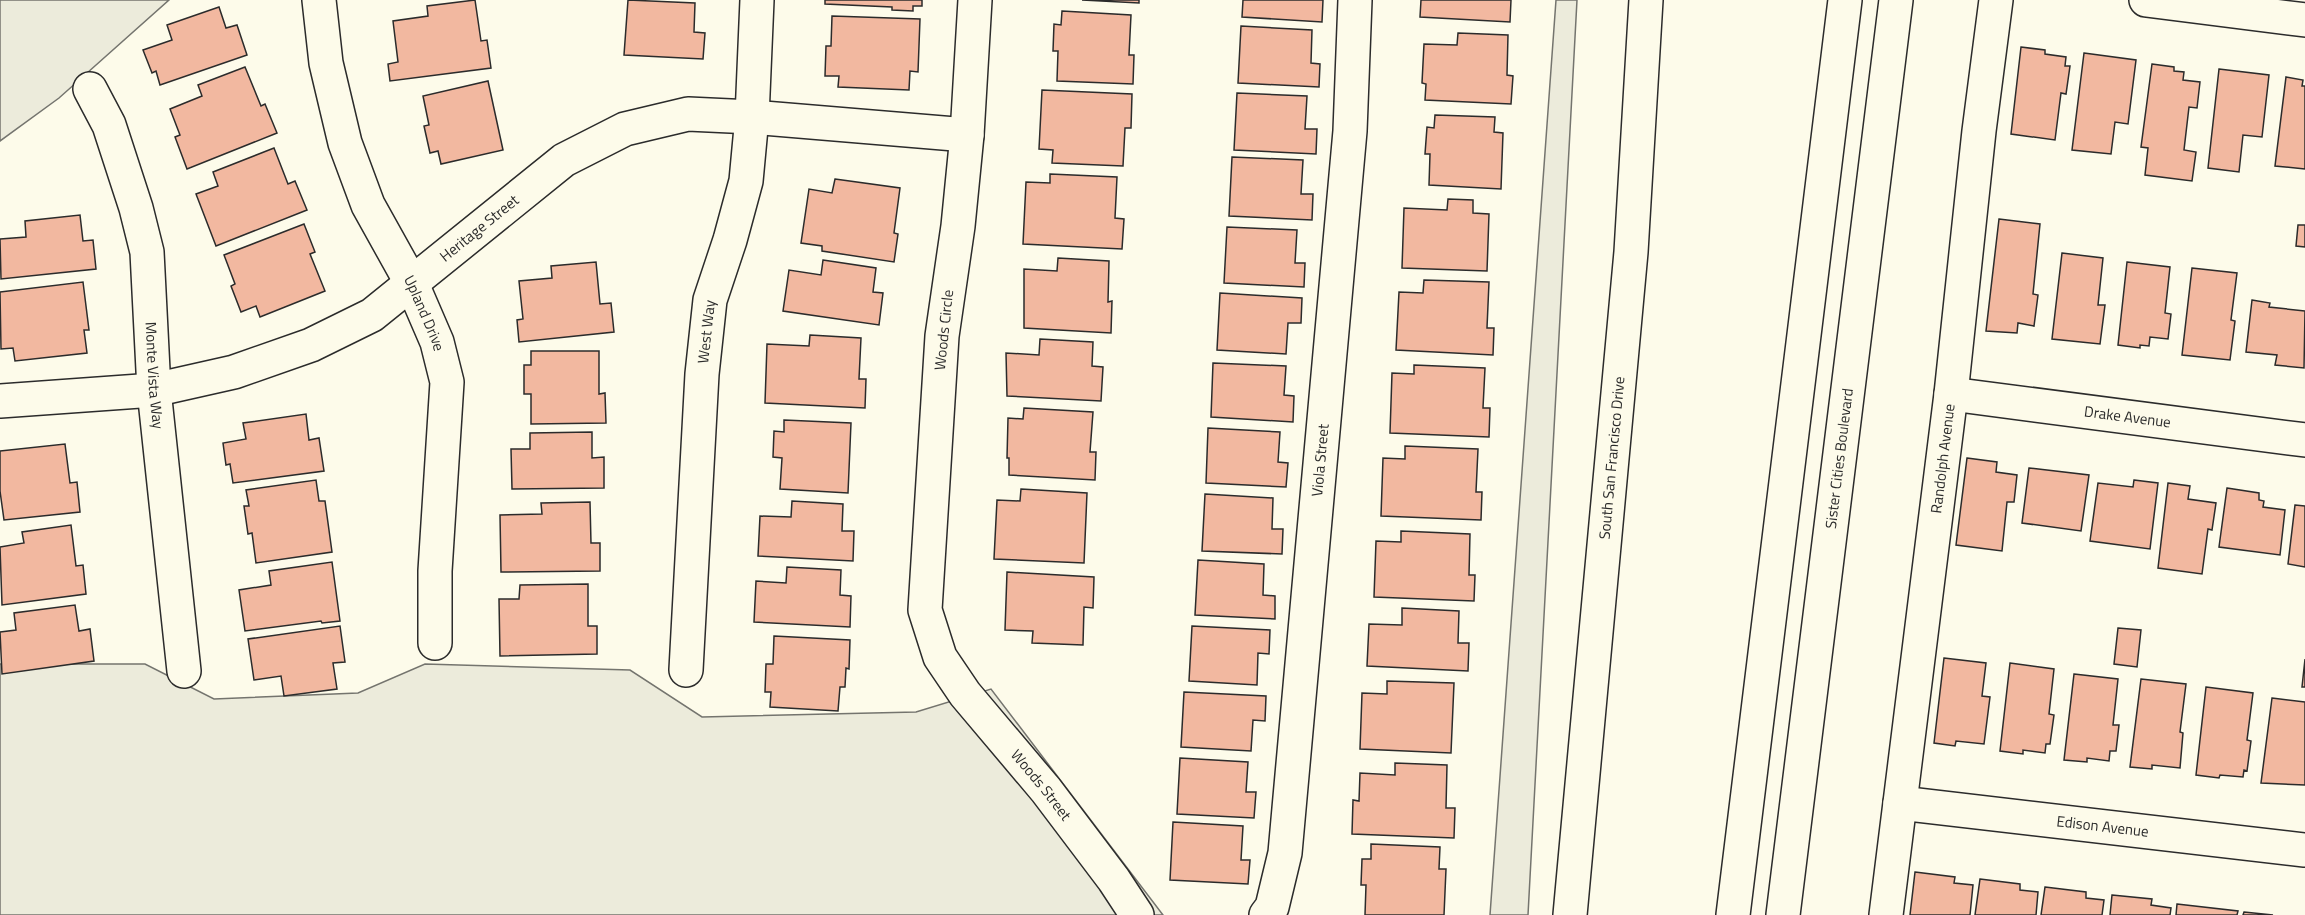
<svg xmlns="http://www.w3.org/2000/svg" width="2305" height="915" viewBox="0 0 2305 915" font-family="'Titillium Web',sans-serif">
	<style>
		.green { fill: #ecebdb; stroke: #74746e; stroke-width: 1.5 }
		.building { fill: #f2b8a0; stroke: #2b2b2b; stroke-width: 1.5 }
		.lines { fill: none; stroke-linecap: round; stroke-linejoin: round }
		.minor-casing { stroke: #2b2b2b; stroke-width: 36 }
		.secondary-casing { stroke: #2b2b2b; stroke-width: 36 }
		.minor { stroke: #fdfbea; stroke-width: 33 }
		.secondary { stroke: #fdfbea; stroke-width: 33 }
		.labels { text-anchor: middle; stroke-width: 4.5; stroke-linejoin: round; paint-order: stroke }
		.street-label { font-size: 15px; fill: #2b2b2b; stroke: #fdfbea }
	</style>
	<rect width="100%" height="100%" fill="#fdfbea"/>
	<!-- green -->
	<g class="green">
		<polygon points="0,0 169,0 59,98 0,141"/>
		<polygon points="1556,0 1577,0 1528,915 1490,915"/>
		<polygon points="0,664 145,664 214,699 358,693 425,664 630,670 702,717 916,712 991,689 1163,915 0,915"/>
	</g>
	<!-- building -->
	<g class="building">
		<polygon points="475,0 481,41 487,40 491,68 390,81 388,64 398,62 393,21 428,16 427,6"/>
		<polygon points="628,0 695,3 694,32 705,33 703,59 624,55"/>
		<polygon points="825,0 922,0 922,6 913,6 913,11 892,10 892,7 825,4"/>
		<polygon points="1082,0 1139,0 1139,3"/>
		<polygon points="1243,0 1323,0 1322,22 1242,17"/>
		<polygon points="1421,0 1511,0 1510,22 1420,17"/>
		<polygon points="219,7 226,28 237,25 247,55 160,85 156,71 152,73 143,50 172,40 167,25"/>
		<polygon points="1062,11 1131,15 1129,55 1134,55 1133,84 1057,81 1058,51 1053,51 1054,24 1061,25"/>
		<polygon points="832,16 920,19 918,72 910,71 909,90 838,87 839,76 825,76 826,46 831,46"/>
		<polygon points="1241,26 1312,30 1311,63 1320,64 1319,87 1238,83"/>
		<polygon points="1458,33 1508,35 1507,75 1513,76 1511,104 1425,100 1426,84 1422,83 1424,44 1457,45"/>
		<polygon points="2021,47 2045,50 2045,54 2066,57 2065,66 2070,66 2066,94 2061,93 2055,140 2011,134"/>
		<polygon points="2084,53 2136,60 2128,124 2115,122 2111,154 2072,150"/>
		<polygon points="2152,64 2174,67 2174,71 2184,72 2183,80 2200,82 2197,108 2189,107 2184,150 2196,152 2192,181 2145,175 2148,148 2141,147"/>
		<polygon points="245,67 261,106 265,104 277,133 187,169 175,137 180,135 170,109 202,96 198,85"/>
		<polygon points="2219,69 2269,75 2262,137 2243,135 2239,172 2208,168"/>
		<polygon points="2286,77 2303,80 2302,86 2305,86 2305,169 2275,166"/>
		<polygon points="488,81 503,150 441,164 438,151 430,153 424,126 429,125 423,96"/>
		<polygon points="1042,90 1132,94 1131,128 1125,128 1123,166 1052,163 1053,150 1039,149"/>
		<polygon points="1237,93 1307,96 1305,129 1317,129 1316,154 1234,150"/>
		<polygon points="1435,115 1495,117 1494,132 1503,133 1501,189 1429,185 1430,154 1425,154 1427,127 1434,128"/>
		<polygon points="274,148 288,184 295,181 307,210 216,246 196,194 218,186 213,172"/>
		<polygon points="1232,157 1303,160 1301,194 1313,194 1312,220 1229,216"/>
		<polygon points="1050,174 1117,177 1115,218 1124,219 1122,249 1023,244 1026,182 1050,183"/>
		<polygon points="835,179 900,188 894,233 898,234 894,262 822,251 822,246 801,243 809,189 832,193"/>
		<polygon points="1448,199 1473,200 1473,213 1489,214 1487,271 1402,268 1404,208 1447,210"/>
		<polygon points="80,215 83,241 93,240 96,269 1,279 0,239 26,237 25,221"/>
		<polygon points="1999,219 2040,224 2033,294 2038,295 2034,326 2018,323 2017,333 1986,331"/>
		<polygon points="304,224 315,252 310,254 325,291 260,317 256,306 241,312 231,286 235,284 224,255"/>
		<polygon points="2298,225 2305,225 2305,247 2296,246"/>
		<polygon points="1227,227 1297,230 1295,263 1305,263 1304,287 1224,283"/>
		<polygon points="2062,253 2103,258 2098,305 2105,305 2100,344 2052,339"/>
		<polygon points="1058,258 1109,261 1108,302 1112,301 1111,333 1024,328 1024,269 1057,271"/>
		<polygon points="823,260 876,268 873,292 883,293 879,325 783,311 789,270 821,275"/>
		<polygon points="596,262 600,304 611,303 614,332 519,342 517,320 523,319 519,281 552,278 551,266"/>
		<polygon points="2127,262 2170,267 2165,313 2171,314 2168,339 2150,337 2149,346 2140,345 2140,348 2118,345"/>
		<polygon points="2192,268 2237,273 2231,320 2235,321 2230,360 2182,355"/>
		<polygon points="1424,280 1489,282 1487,328 1494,328 1493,355 1396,350 1399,292 1423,293"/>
		<polygon points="83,282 89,330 84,330 87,353 15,361 13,348 1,349 0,292"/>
		<polygon points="1220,293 1302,298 1301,323 1288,323 1286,354 1217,350"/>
		<polygon points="2252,300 2270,303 2269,307 2305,311 2304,368 2275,365 2277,355 2246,352"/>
		<polygon points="810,335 861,338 859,379 866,379 865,408 765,403 767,344 809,346"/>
		<polygon points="1040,339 1093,342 1092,366 1103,367 1101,401 1007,396 1006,353 1039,355"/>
		<polygon points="531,351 599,351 599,394 605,393 606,423 531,424 531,394 524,394 524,365 531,365"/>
		<polygon points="1213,363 1286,366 1284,395 1294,396 1293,422 1211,417"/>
		<polygon points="1414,365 1485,368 1483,408 1490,408 1489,437 1390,433 1392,373 1414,374"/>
		<polygon points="1024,408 1093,412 1090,452 1096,452 1095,480 1009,475 1009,458 1007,458 1008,418 1023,419"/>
		<polygon points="306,414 309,440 319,438 324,471 233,483 230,464 226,465 223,443 246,439 243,423"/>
		<polygon points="784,420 851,423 848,493 780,489 782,458 773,457 774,431 784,432"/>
		<polygon points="1208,428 1280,432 1278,462 1288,463 1286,487 1206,483"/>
		<polygon points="592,432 592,458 604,457 604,488 512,489 511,449 530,449 530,433"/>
		<polygon points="65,444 70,483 77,482 80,512 4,520 0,491 0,451"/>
		<polygon points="1405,446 1478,449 1476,492 1482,492 1481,520 1381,516 1383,458 1405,459"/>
		<polygon points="1967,458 1997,462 1996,472 2017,475 2014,502 2007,502 2002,551 1956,545"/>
		<polygon points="2029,468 2089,475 2081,531 2022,523"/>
		<polygon points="316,480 319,501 325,501 332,552 256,563 252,533 248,534 244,506 249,506 246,490"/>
		<polygon points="2134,480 2158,483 2150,549 2090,541 2098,483 2133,487"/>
		<polygon points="2168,483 2190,486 2188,499 2216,503 2212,530 2208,529 2202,574 2158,568"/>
		<polygon points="2227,488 2259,493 2259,500 2264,501 2263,507 2285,510 2280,555 2219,547"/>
		<polygon points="1021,489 1087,493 1084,563 994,559 997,500 1020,501"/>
		<polygon points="1205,494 1273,498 1272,529 1283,529 1282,554 1202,551"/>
		<polygon points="792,501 843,504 842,531 854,531 853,561 758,556 760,516 791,517"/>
		<polygon points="590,502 591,543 600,543 600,571 501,572 500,515 542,514 541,503"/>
		<polygon points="2295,505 2305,506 2305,567 2288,564"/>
		<polygon points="71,525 76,566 83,565 86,594 2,605 0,547 24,543 22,532"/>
		<polygon points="1401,531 1470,534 1469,575 1475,575 1474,601 1374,597 1376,541 1401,542"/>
		<polygon points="1198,560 1264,564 1263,595 1275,596 1275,619 1195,615"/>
		<polygon points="332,562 340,621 322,623 321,621 245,631 239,590 271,585 269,571"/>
		<polygon points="787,567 841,570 840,595 851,596 850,627 754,622 756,581 786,583"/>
		<polygon points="1007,572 1094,577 1093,608 1084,607 1083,645 1032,643 1033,631 1005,630"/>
		<polygon points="588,584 588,626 597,626 597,654 500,656 499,599 519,599 520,585"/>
		<polygon points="75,605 79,631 90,629 94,661 2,674 0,632 16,630 14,613"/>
		<polygon points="1402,608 1459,611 1458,643 1469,643 1468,671 1367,666 1369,624 1402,625"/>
		<polygon points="340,626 345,662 333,663 337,689 284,696 281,676 254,680 248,639"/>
		<polygon points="1192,626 1270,630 1269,654 1258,653 1257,685 1189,681"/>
		<polygon points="2118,628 2141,630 2137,667 2114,664"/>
		<polygon points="774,636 850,640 849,669 846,668 845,687 840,687 838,711 770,707 771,692 765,692 766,664 773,664"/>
		<polygon points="1944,658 1986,663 1982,696 1990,697 1984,744 1956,741 1955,746 1934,743"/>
		<polygon points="2305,659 2305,687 2302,687"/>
		<polygon points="2010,663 2054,669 2049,714 2054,715 2050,744 2046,744 2045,753 2023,750 2023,754 2000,751"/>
		<polygon points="2074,674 2118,679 2113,725 2119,725 2116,751 2110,751 2109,761 2087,758 2087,762 2064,760"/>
		<polygon points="2141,679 2186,684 2180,732 2183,733 2180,768 2152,765 2152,769 2130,767"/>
		<polygon points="1387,681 1454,683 1451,753 1360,749 1362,693 1387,694"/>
		<polygon points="2206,687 2253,693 2247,740 2251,741 2247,771 2244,770 2243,777 2220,775 2219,778 2196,775"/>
		<polygon points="1184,692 1266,696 1265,721 1253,720 1251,751 1181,747"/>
		<polygon points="2272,698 2305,702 2305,785 2261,783"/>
		<polygon points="1180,758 1248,762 1246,792 1256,792 1254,818 1177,814"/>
		<polygon points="1395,763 1447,765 1446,808 1455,808 1454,838 1352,834 1353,800 1359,801 1360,773 1395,775"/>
		<polygon points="1173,822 1243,826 1241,860 1250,860 1248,884 1170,880"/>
		<polygon points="1371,844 1440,847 1439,869 1446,869 1444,915 1365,915 1366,885 1361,885 1362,859 1371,859"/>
		<polygon points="1915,872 1955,877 1954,883 1973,885 1970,915 1910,915"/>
		<polygon points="1980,879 2020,884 2020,890 2038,892 2036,915 1975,915"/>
		<polygon points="2045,887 2086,892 2086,898 2104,900 2102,915 2041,915"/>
		<polygon points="2112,895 2152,899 2151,905 2171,908 2170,915 2110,915"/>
		<polygon points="2177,904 2238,911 2237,915 2176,915"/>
		<polygon points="2244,912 2273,915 2243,915"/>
	</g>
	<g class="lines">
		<!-- minor casing -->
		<g class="minor-casing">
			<g id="minor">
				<path id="s1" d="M319,0L326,63L345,143L368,205L412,284L437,342L447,382L435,571V643"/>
				<path id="s2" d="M975,0L967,135L958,226L942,336L925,610L940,657L965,694L1046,790L1114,880L1137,915"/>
				<polyline points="2146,0 2305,20"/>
				<path id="s3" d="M90,89L109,125L136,208L147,252L154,390L184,671"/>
				<path id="s4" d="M1951,394L2305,440"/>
				<path id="s5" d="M0,401L154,390L234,372L311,345L372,315L564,160L625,129L688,114L752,117L967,135"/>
				<path id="s6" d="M686,670L702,374L710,300L730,240L746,181L752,117L757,0"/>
				<path id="s7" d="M1900,803L2305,850"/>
				<path id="s8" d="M1266,915L1272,907L1285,853L1350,131L1355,0"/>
				<path id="s9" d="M1570,915L1631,252L1646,0"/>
				<path id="s10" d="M1886,915L1951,394L1979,131L1996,0"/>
			</g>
		</g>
		<!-- secondary casing -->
		<g class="secondary-casing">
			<g id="secondary">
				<polyline points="1733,915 1845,0"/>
				<path id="s11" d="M1783,915L1896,0"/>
			</g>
		</g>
		<!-- minor -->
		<use href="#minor" class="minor"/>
		<!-- secondary -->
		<use href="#secondary" class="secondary"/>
	</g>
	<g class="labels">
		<!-- street labels -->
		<g class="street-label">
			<text dy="5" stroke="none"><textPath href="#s5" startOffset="524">Heritage Street</textPath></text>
			<text dy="5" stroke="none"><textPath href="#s1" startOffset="334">Upland Drive</textPath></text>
			<text transform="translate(944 330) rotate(-84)" y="5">Woods Circle</text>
			<text dy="5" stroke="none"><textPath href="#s6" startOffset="339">West Way</textPath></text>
			<text dy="5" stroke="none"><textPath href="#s3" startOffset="297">Monte Vista Way</textPath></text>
			<text dy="5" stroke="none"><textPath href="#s4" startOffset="178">Drake Avenue</textPath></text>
			<text dy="5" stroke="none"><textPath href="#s9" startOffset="459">South San Francisco Drive</textPath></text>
			<text dy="5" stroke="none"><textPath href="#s11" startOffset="460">Sister Cities Boulevard</textPath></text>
			<text dy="5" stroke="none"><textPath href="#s10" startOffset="460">Randolph Avenue</textPath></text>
			<text dy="5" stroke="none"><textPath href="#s8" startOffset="460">Viola Street</textPath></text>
			<text dy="5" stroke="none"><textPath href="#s2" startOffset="825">Woods Street</textPath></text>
			<text dy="5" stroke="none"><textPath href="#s7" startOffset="204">Edison Avenue</textPath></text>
		</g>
	</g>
</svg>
